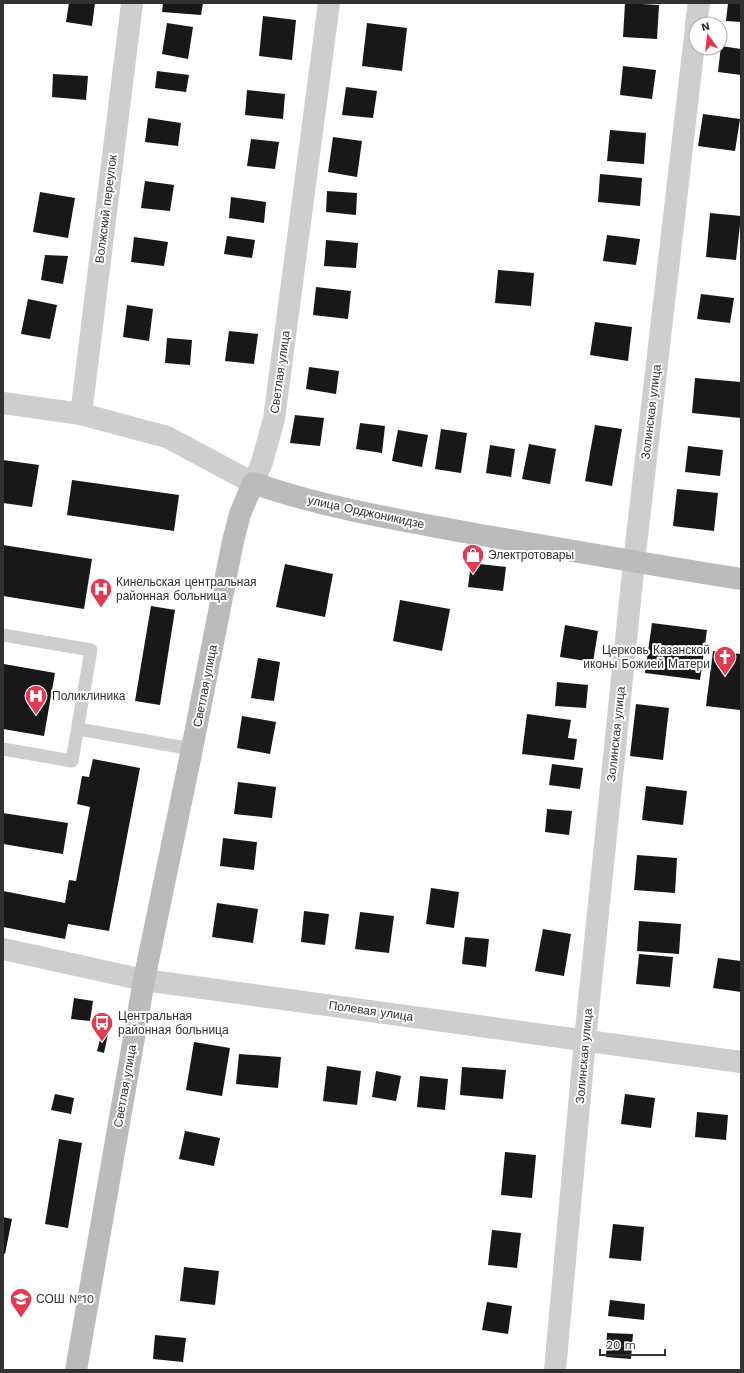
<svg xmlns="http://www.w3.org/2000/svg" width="744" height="1373" viewBox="0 0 744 1373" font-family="'Work Sans',sans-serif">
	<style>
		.building { fill: #181818 }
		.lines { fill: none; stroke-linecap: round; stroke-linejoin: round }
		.service { stroke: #cecece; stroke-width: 13 }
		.minor { stroke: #cecece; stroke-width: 22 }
		.tertiary { stroke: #cecece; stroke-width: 22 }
		.secondary { stroke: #bbb; stroke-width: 22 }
		.labels { text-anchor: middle; stroke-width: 4; stroke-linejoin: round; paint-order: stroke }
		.street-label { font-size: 12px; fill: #313131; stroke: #fff }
		.poi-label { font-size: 12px; fill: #313131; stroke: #fff; text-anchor: start }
	</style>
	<rect width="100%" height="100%" fill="#fff"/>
	<!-- building -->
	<g class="building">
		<polygon points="69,3 95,3 92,26 66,22"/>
		<polygon points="163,3 203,3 201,15 162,12"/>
		<polygon points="625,3 659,5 657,39 623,37"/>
		<polygon points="728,3 741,3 741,22 726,21"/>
		<polygon points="263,16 296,20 292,60 259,56"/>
		<polygon points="167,23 193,27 188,59 162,54"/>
		<polygon points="367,23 407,28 402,71 362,66"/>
		<polygon points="721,46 741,49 741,75 718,72"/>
		<polygon points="623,66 656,70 652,99 620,95"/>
		<polygon points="157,71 189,75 186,92 155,88"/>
		<polygon points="53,74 88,76 86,100 52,97"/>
		<polygon points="346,87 377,91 373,118 342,115"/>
		<polygon points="247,90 285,94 283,119 245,115"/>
		<polygon points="703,114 740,119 735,151 698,146"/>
		<polygon points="148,118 181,123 178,146 145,142"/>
		<polygon points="610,130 646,133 644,164 607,161"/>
		<polygon points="333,137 362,141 357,177 328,172"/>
		<polygon points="251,139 279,142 275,169 247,166"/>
		<polygon points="600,174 642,178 640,206 598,202"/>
		<polygon points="145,181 174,185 170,211 141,208"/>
		<polygon points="327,191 357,193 356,215 326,212"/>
		<polygon points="40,192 75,198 68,238 33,232"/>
		<polygon points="231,197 266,202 264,223 229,218"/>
		<polygon points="710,213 741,216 736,260 706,257"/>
		<polygon points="607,235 640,239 636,265 603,261"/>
		<polygon points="227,236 255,240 252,258 224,254"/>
		<polygon points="134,237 168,242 164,266 131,262"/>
		<polygon points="326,240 358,243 356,268 324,266"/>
		<polygon points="45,255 68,256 63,284 41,280"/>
		<polygon points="498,270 534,273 531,306 495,303"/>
		<polygon points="316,287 351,291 348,319 313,315"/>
		<polygon points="701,294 734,298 730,323 697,319"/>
		<polygon points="28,299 57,305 50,339 21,334"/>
		<polygon points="127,305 153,309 149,341 123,337"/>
		<polygon points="595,322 632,327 628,361 590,355"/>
		<polygon points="229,331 258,334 254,364 225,361"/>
		<polygon points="167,338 192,340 190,365 165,363"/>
		<polygon points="309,367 339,371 336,394 306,389"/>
		<polygon points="695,378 741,382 741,418 692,413"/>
		<polygon points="295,415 324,418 320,446 290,443"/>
		<polygon points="360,423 385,426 382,453 356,449"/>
		<polygon points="595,425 622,429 612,486 585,481"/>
		<polygon points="441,429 467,433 461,473 435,469"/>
		<polygon points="398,430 428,435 422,467 392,461"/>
		<polygon points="529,444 556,449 550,484 522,479"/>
		<polygon points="490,445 515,449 511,477 486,473"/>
		<polygon points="688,446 723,450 720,476 685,472"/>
		<polygon points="3,460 39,465 32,507 3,503"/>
		<polygon points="72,480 179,495 174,531 67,515"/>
		<polygon points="677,489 718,493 714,531 673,526"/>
		<polygon points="3,545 92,559 84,609 3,596"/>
		<polygon points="471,563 506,567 503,591 468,587"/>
		<polygon points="285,564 333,574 325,617 276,607"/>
		<polygon points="400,600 450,609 442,651 393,641"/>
		<polygon points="151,606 175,610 160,705 135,701"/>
		<polygon points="652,623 707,630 700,680 645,673"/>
		<polygon points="565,625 598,631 593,662 560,657"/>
		<polygon points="713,651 741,654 740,710 706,706"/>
		<polygon points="258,658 280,662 274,701 251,698"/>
		<polygon points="4,664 55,673 44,736 3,729"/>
		<polygon points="557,682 588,685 586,708 555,706"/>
		<polygon points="636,704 669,708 663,760 630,756"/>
		<polygon points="527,714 571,720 568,738 577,739 574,760 522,754"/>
		<polygon points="242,716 276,722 270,754 237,748"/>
		<polygon points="93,759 140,768 109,931 68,924 65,939 3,927 3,891 65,903 69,880 76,881 90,807 77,804 82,776 89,777"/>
		<polygon points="552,764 583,768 580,789 549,785"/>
		<polygon points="238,782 276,787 272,818 234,814"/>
		<polygon points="646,786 687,791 683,825 642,820"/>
		<polygon points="547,809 572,811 569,835 545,832"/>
		<polygon points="3,813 68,823 63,854 3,844"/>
		<polygon points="223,838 257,842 254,870 220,866"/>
		<polygon points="637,855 677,858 675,893 634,890"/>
		<polygon points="431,888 459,892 454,928 426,924"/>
		<polygon points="217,903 258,909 253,943 212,937"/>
		<polygon points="304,911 329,914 325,945 301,942"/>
		<polygon points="360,912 394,916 389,953 355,949"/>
		<polygon points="639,921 681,924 679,954 637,951"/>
		<polygon points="543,929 571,934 564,976 535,971"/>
		<polygon points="465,937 489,939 486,967 462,964"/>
		<polygon points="639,954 673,957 670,987 636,984"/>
		<polygon points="718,958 741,961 741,992 713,988"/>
		<polygon points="74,998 93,1001 90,1021 71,1019"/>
		<polygon points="102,1032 108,1034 104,1053 97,1051"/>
		<polygon points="194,1042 230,1048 222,1096 186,1090"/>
		<polygon points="239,1054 281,1057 278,1088 236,1084"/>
		<polygon points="327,1066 361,1071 357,1105 323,1101"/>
		<polygon points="462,1067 506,1070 503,1099 460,1095"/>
		<polygon points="376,1071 401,1076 396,1101 372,1097"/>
		<polygon points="420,1076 448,1079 445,1110 417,1107"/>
		<polygon points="55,1094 74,1098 71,1114 51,1110"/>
		<polygon points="625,1094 655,1098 651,1128 621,1124"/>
		<polygon points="697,1112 728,1115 726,1140 695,1137"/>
		<polygon points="185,1131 220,1138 214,1166 179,1159"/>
		<polygon points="59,1139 82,1143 68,1228 45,1224"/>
		<polygon points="505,1152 536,1155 532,1198 501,1195"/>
		<polygon points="3,1217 12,1219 5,1254 3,1253"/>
		<polygon points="613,1224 644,1227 641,1261 609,1258"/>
		<polygon points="492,1230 521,1233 517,1268 488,1265"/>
		<polygon points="184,1267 219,1271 215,1305 180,1301"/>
		<polygon points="610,1300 645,1304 644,1320 608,1316"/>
		<polygon points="487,1302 512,1306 508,1334 482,1330"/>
		<polygon points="607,1333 633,1334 631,1359 606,1357"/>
		<polygon points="155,1335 186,1338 183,1362 153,1359"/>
	</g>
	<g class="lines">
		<!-- service -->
		<g class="service">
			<polyline points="3,635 91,650 72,761 3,749"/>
			<polyline points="78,729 192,749"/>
		</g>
		<!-- minor -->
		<g class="minor">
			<polyline points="81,414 132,3"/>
			<polyline points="253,483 262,462 274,419 329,3"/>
			<polyline points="3,949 144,980 741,1062"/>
			<polyline points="555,1370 585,1040 634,562"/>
		</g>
		<!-- tertiary -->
		<g class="tertiary">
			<polyline points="696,24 699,3"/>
			<polyline points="3,403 81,414 167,437 253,483"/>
			<polyline points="634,562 696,27"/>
		</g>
		<!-- secondary -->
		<path class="secondary" d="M76,1370L144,980L192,749L233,541L240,514L253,483C324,508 400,520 475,534C563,549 652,565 741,579"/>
	</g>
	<!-- icons -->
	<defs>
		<g id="shop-pin" transform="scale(1.15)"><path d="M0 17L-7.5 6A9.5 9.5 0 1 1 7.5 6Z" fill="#e03b53" stroke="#fff"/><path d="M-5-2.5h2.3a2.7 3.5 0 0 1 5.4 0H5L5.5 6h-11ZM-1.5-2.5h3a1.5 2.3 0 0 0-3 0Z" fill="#fff"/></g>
		<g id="hospital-pin" transform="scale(1.15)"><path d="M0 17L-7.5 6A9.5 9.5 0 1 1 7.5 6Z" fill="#e03b53" stroke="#fff"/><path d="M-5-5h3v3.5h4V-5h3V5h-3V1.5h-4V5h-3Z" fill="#fff"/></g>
		<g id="church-pin" transform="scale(1.15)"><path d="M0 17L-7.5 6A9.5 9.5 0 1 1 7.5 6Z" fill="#e03b53" stroke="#fff"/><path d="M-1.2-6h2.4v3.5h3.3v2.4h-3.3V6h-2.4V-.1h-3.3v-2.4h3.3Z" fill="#fff"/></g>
		<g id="bus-pin" transform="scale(1.15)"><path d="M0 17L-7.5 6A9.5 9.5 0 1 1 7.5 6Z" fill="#e03b53" stroke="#fff"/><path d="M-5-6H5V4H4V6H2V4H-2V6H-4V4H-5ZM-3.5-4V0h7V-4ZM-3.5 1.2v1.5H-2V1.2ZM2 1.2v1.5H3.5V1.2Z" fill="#fff"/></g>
		<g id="school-pin" transform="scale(1.15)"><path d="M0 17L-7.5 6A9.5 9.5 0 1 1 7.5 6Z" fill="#e03b53" stroke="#fff"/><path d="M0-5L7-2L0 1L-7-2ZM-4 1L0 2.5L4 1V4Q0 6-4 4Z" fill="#fff"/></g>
	</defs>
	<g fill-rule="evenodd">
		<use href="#shop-pin" x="473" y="555"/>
		<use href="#hospital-pin" x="101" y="589"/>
		<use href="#church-pin" x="725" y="657"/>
		<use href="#hospital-pin" x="36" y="696"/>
		<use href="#bus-pin" x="102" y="1023"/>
		<use href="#school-pin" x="21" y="1299"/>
	</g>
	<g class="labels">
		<!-- street labels -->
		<g class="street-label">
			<text transform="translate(106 209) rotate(-83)" y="4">Волжский переулок</text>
			<text transform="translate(280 372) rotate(-82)" y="4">Светлая улица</text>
			<text transform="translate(651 412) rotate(-83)" y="4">Золинская улица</text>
			<text transform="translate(366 512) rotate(12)" y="4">улица Орджоникидзе</text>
			<text transform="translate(205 686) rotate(-79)" y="4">Светлая улица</text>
			<text transform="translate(616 734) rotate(-84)" y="4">Золинская улица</text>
			<text transform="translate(371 1011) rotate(8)" y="4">Полевая улица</text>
			<text transform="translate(584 1056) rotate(-85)" y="4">Золинская улица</text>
			<text transform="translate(125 1086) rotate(-80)" y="4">Светлая улица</text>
		</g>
		<!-- poi labels -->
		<g class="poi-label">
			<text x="488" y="559">Электротовары</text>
			<text x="116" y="586">Кинельская центральная<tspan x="116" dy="14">районная больница</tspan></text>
			<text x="710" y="654" text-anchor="end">Церковь Казанской<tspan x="710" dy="14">иконы Божией Матери</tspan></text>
			<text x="52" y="700">Поликлиника</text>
			<text x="118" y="1020">Центральная<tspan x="118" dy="14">районная больница</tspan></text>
			<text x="36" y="1303">СОШ №10</text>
		</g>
	</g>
	<!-- border -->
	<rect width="744" height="1373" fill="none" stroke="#313131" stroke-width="8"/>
	<!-- north arrow -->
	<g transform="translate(708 36) rotate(345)"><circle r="19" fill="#ffffff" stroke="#adadad"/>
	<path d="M0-3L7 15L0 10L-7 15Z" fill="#e03b53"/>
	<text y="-6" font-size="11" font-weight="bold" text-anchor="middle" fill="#313131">N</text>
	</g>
	<!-- scale -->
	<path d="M600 1349v6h65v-6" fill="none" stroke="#313131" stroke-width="2"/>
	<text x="606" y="1349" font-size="12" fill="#313131" stroke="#ffffff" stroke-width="3" paint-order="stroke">20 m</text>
</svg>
